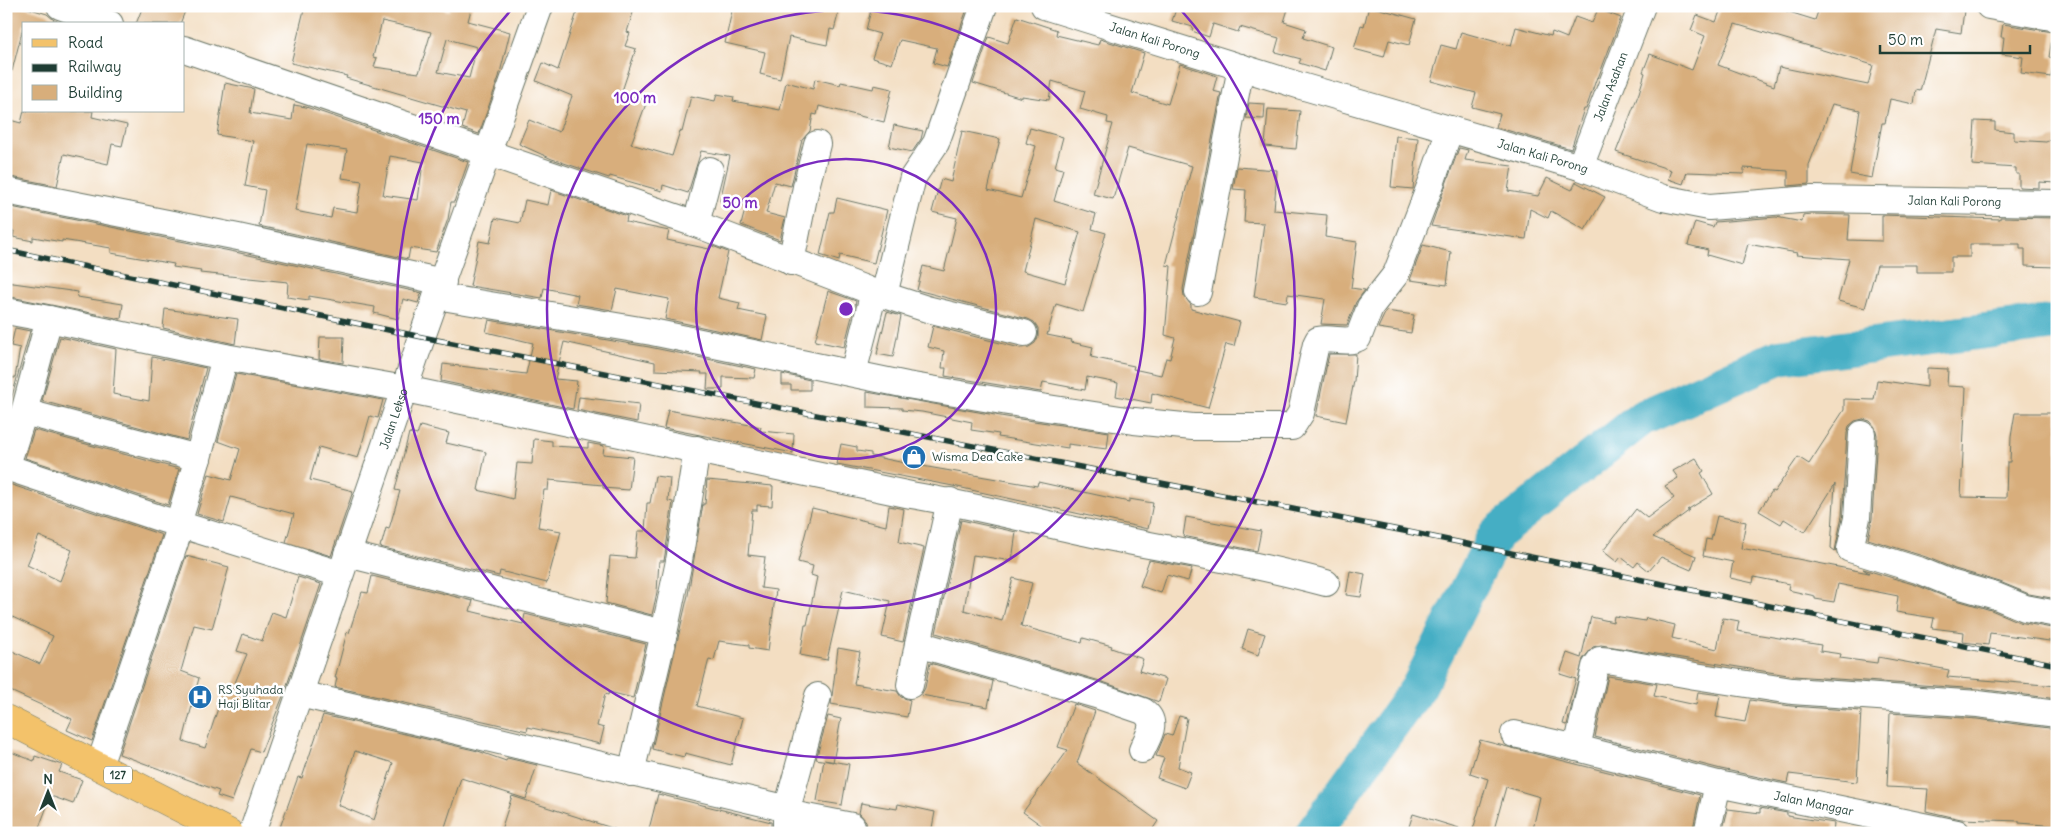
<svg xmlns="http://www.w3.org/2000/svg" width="2063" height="839" viewBox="0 0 2063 839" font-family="Delius,sans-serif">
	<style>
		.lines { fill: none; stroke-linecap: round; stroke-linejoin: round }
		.river { stroke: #45aec4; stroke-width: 36 }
		.building { fill: #d8ae7b; fill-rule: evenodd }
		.minor-casing { stroke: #697566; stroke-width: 28 }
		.major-casing { stroke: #697566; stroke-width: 29 }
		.minor { stroke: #fff; stroke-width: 26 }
		.major { stroke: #f3c26a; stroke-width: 28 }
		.rail-casing { stroke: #1f3d34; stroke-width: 5.5 }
		.rail { stroke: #fff; stroke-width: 4; stroke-dasharray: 11; stroke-linecap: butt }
		.ring { fill: none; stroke: #7b2cbf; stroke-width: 2.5 }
		.labels { text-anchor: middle; stroke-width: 5; stroke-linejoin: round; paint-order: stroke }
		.shield { fill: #fff; stroke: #627771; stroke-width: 1 }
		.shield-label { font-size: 11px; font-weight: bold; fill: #1f3d34 }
		.street-label { font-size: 12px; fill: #1f3d34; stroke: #fff }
		.poi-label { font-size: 12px; fill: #1f3d34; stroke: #fff; text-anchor: start }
		.centre { fill: #7b2cbf; stroke: #fff; stroke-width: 2.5 }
		.ring-label { font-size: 15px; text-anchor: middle; font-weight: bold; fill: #7b2cbf; stroke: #fff; stroke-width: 5; stroke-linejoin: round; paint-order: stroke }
	</style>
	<rect width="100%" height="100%" fill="#fff"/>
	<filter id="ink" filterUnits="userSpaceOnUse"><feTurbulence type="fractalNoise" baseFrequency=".02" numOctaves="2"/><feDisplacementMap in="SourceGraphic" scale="10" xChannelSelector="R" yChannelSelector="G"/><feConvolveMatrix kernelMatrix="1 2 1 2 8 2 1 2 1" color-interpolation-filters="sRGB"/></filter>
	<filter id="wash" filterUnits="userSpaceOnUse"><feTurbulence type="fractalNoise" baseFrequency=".0096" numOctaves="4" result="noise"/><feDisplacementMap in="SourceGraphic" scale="20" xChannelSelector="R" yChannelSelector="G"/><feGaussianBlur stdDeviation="1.12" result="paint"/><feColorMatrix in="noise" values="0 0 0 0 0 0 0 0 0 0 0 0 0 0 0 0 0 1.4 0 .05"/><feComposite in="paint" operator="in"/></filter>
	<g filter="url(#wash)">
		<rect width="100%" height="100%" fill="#f3dec2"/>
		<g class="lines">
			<!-- river -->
			<polyline class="river" points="1313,833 1418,688 1496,534 1642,418 1779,357 2057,322"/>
		</g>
		<g id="blocks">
			<!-- building -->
			<g class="building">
				<polygon points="6,6 21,6 47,14 54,20 65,24 24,24 12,71 6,70"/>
				<polygon points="143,6 187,6 180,24 136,24"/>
				<path d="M305,6H429L449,11L451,6H472L468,21L510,32L499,77L479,134L462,128L466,113L346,78L347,76L291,63ZM382,21L431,32L419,73L374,67L377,58L373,57ZM447,39L477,47L469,78L438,72Z"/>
				<polygon points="579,6 635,6 627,32 630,33 625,46 636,49 622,91 647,101 631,144 672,156 680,131 682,132 691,96 715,101 717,94 734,97 733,101 780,110 786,82 813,89 815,79 840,85 841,82 873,89 874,85 892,89 884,122 819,106 817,115 813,114 810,131 802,140 791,186 775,182 766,213 785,218 780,240 741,225 746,206 720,201 730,156 701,151 688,193 663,185 662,191 610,176 609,178 552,159 519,144 529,120 559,132 572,96 536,81 543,63 558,70"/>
				<polygon points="733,6 817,6 839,11 834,30 830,29 827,45 789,37 780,79 760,74 765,52 725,43"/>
				<polygon points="872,6 886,6 908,11 909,6 968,6 947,67 933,63 937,48 900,40 892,64 872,58 880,34 866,30"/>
				<polygon points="1177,6 1289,6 1284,22 1306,29 1303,38 1332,47 1325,71 1299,63 1301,59 1275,52 1279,38 1240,27 1238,32 1213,24 1209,37 1192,31 1193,27 1172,21"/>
				<polygon points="1369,6 1416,19 1409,45 1389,40 1384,57 1354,49 1361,25 1364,26"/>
				<path d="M1722,6H1787L1786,11L1815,20L1820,6H1900L1915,10V6H1936L1964,11L1961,33L1936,29L1920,91L1916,90L1914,104L1890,99L1885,123H1882L1872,178L1850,174L1860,110L1832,104L1809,165V184L1788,186V171L1744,168V174L1687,172L1683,184L1668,179L1671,170L1616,152L1639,93L1645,73L1643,72L1650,54L1692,70L1705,36L1691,30L1697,15L1716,22ZM1735,24L1873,65L1868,85L1779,67L1774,86L1718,65Z"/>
				<polygon points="1598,9 1621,18 1598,78 1597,77 1586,109 1584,109 1571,149 1496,127 1500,114 1472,107 1476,93 1431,81 1441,45 1456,49 1461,32 1511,46 1516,27 1551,36 1552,32 1567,38 1575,17 1592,23"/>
				<path d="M1017,17L1057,30L1056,35L1098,45L1100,39L1144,53L1132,93L1168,104L1180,64L1217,76L1213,91L1221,93L1183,289L1184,296L1191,305V309L1240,322L1234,346L1226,344L1208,408L1152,393L1151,403L1116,396L1118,383L1087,377L1085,390L1043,382L1041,392L945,376L946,368H942L944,351L928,347L933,326L1020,348L1029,347L1035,343L1038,337V328L1034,322L1028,319L917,290L923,266L944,271L957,218L932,212L941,179L951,182L962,131L1000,139L988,190L1021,198L1036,146L1026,143L1030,128L1063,137L1055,167L1063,169L1054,201L1096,214L1092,229L1106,233L1083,312L1056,304L1047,335L1072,340L1071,342L1093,347L1091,357L1134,366L1133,369L1161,375L1166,358L1170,359L1175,338L1165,335L1171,266L1166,265L1192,166L1128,148L1113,199L1093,194L1113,124L1107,123L1108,117L1080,109L1085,91L1052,81L1049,100L1022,96V98L973,83L989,37L1008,43ZM1036,219L1080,232L1065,283L1023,271Z"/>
				<polygon points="2003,24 2053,32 2049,57 2054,58 2051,77 2021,73 2023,57 2002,54 2004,37 2001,37"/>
				<path d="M225,83L254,89L250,113L292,120L294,105L306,107L468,162L454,202H451L448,219L436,252L410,248L408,259L259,226L265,190L245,186L253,141L217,135ZM307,144L347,150L342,178L362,181L357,212L333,208L331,218L295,211ZM390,156L423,162L418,200L383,195Z"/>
				<polygon points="1249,103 1265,104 1264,119 1246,118"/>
				<polygon points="1268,109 1300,111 1296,149 1265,146"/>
				<polygon points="24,111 93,111 92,117 127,125 122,146 112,144 108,164 64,154 57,186 6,176 6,119 21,123"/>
				<polygon points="1975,121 1995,122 1995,130 2014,132 2014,140 2046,142 2057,137 2057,183 2039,182 2039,188 2019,187 2019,174 2016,174 2016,168 1972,165"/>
				<polygon points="894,125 923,131 921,139 912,152 889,147"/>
				<polygon points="1396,136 1418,138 1413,189 1391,187"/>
				<polygon points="1459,148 1468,150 1465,160 1512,166 1508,191 1538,196 1547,178 1572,190 1576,182 1605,197 1585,230 1551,211 1548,218 1530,209 1526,239 1431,226"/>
				<polygon points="1237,167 1277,170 1274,210 1327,215 1325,237 1357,242 1351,288 1365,290 1356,302 1347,325 1321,324 1325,299 1288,294 1287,302 1254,297 1264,223 1244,222 1246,190 1233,189"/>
				<polygon points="551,190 627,216 626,222 669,231 667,240 709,249 710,245 728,252 718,298 740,303 738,310 767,316 762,340 665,319 669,299 617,289 612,310 576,304 578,295 544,288 542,298 470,286 479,241 490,243 495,218 520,223 525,200 548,205"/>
				<polygon points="837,198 887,210 874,263 840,255 839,261 820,255 830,212 834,212"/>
				<polygon points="6,206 235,252 422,293 421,294 418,303 403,299 398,319 374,313 375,307 309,296 309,300 287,297 288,282 200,273 201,271 173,267 174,264 111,253 111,248 62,240 62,242 33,237 33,241 13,237 14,231 6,230"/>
				<polygon points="1812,214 1850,215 1848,240 1882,241 1882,215 2000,219 2000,217 2057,218 2057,267 2025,266 2025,249 2020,249 2020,244 1970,244 1970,257 1951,257 1951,272 1917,272 1917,265 1877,265 1865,308 1838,301 1849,259 1796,255 1797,253 1748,244 1742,265 1707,255 1708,250 1688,245 1695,222 1713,227 1715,222 1776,217 1802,222 1803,215"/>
				<polygon points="1423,245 1451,252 1447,285 1410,280"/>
				<polygon points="6,282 78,292 77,297 123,304 121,319 6,296"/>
				<polygon points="828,291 856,301 844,347 815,341"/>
				<polygon points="165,309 238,319 235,344 163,328"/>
				<polygon points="1386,311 1414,315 1411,333 1378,328"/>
				<polygon points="887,312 901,316 893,357 877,354"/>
				<polygon points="489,320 649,347 756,369 754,378 723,377 723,389 707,389 708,374 701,374 702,372 655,370 655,362 564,342 555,379 577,381 573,409 441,381 443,364 526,374 533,343 486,332"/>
				<polygon points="15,328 30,331 6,418 6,377 15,378 20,348 11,346"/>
				<polygon points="60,337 116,349 113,394 149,401 152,357 206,368 187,440 42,401"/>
				<polygon points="320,337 344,337 343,363 319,359"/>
				<polygon points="1329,354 1356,354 1354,381 1346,422 1316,416"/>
				<polygon points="1927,368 1948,369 1947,386 1966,387 1961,497 2006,498 2007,462 2010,462 2011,437 2015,413 2057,413 2057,599 2029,594 2000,582 1955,569 1926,557 1868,539 1872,519 1877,435 1875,427 1870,421 1863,419 1855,421 1849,426 1847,433 1842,516 1835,551 1831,548 1835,484 1805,532 1784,519 1781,524 1759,511 1772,491 1774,492 1798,457 1809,464 1844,410 1844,399 1874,400 1877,380 1927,387"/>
				<polygon points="236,374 383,400 378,418 370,416 358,458 319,447 310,480 353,491 331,556 286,542 294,514 231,497 224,522 197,514 209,474 231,480 240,449 218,441"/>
				<polygon points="782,374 810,380 810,390 791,390 791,385 782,385"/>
				<polygon points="867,392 1006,417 1109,432 1107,449 1068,444 1068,448 998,437 999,434 971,430 972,422 922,412 902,410 902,408 867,407"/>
				<polygon points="579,397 639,404 637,422 577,410"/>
				<polygon points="668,410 761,427 760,431 794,434 793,453 664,428"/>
				<polygon points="420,426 449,433 446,443 486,452 478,490 513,499 517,463 532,464 534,439 552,441 552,446 588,448 588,443 604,446 603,454 633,457 629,490 603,488 603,485 549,480 548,490 544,490 538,527 561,531 547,583 500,571 499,576 380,547 381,543 382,543 386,528 389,529 400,491 395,490 409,433 417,435"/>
				<polygon points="34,430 179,469 168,505 25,458"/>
				<polygon points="841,444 857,447 857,451 871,453 871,456 905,463 1037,486 1038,482 1129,502 1129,499 1153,503 1148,529 953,486 837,464"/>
				<polygon points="1696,458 1704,471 1701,473 1713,494 1687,510 1690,510 1653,537 1696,556 1691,570 1661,557 1649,571 1638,562 1634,567 1621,557 1617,562 1603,551 1636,509 1647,518 1674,498 1665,486 1678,478 1673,471"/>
				<polygon points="655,476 670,478 668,501 673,502 664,561 659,561 657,592 652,615 606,603 610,556 635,558 638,531 645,531 647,503 650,503"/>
				<polygon points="707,480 773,486 772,506 757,505 757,510 752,510 748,555 765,557 761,588 776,590 768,651 749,648 749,645 719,641 714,660 709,659 697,706 743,718 731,765 685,753 684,757 652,749 688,595 703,504 705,504"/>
				<path d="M6,483L162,535L92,741L67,730L72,719L6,689V648L40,664L53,636L6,614ZM39,536L72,550L60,581L27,565Z"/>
				<polygon points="889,506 904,509 899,542 924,548 903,642 882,637 890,601 843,590 827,660 800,655 805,625 807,625 817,577 811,575 813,566 798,562 812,508 886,526"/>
				<polygon points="1717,516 1746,522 1741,548 1869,573 1863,569 1916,585 1946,597 1991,610 2019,622 2057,629 2057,642 1990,633 1988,645 1963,642 1964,632 1932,628 1934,618 1896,612 1898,596 1838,584 1834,602 1815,599 1815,596 1788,590 1789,584 1754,577 1753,583 1730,578 1733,562 1703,556 1706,539 1711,540"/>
				<polygon points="1186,517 1261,531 1257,551 1183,536"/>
				<polygon points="961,520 1016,532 1012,561 973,555 964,610 1002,621 1013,578 1032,583 1021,626 1082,643 1083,638 1112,646 1111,648 1143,659 1139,671 1166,679 1159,702 1100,681 936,633"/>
				<polygon points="186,556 229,567 212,629 194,625 181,671 199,678 183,741 205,748 225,687 232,690 247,654 237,651 243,634 262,641 272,612 286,617 298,577 321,584 285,691 261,752 251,749 232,801 217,796 219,791 119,754"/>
				<polygon points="1149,560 1192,568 1188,581 1167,575 1161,593 1140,586"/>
				<polygon points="1350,571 1365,574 1361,597 1346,595"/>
				<polygon points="372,576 473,601 470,611 523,624 525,614 646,644 633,698 609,692 608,695 605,694 597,726 604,728 600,744 528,727 527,731 335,687 337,678 335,678 347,632 349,633 362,592 368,593"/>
				<polygon points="1614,616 1645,621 1646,618 1675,625 1672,638 1717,649 1723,618 1739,621 1737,631 1821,645 1820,651 1841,654 1840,658 1877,663 1878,657 1949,670 1947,677 2057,686 2057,699 1979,689 1794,676 1601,645 1593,647 1583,659 1567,725 1563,724 1576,679 1560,674 1567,653 1581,658 1591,617 1613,622"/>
				<polygon points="1248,629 1265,634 1258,655 1242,649"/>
				<polygon points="838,648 860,652 854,684 897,691 901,697 910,700 907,717 831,704"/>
				<polygon points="930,663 993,681 988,707 921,695 925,688"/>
				<polygon points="1608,676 1657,684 1654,696 1696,705 1698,692 1720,695 1716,717 1745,722 1750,700 1791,706 1861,711 1857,782 1789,774 1787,783 1721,769 1595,737"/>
				<polygon points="1074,704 1095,711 1077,763 1158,821 1150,833 1052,833 1023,812 1068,750 1058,747"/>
				<polygon points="1890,713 1977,719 2057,729 2057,826 2019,823 2019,821 1961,819 1926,811 1928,789 1887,787"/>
				<path d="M323,715L478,751L506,761L507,758L537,765L526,799L461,778L443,833H278L298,777L302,778ZM355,751L393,763L374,820L338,805Z"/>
				<polygon points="828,716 841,719 833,762 816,759"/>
				<polygon points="1179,716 1187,718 1178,767 1191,772 1185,788 1157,778 1164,758 1156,756 1165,734 1172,736"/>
				<polygon points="1480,740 1700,795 1692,833 1532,833 1540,797 1506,787 1493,833 1472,833 1488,779 1470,773"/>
				<polygon points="6,750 34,761 35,756 62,765 59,772 82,780 73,804 51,796 37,833 6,833"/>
				<polygon points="824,760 849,764 842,805 817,801"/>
				<polygon points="658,794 771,822 771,833 648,833"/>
				<polygon points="512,796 615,829 614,833 500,833"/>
				<polygon points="861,803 897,809 898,804 935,812 931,833 888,833 867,829 866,821 859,813"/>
				<polygon points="1760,808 1787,813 1787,816 1834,823 1833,833 1722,833 1728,809 1760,813"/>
				<polygon points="1413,814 1459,828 1458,833 1407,833"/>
			</g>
		</g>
	</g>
	<g filter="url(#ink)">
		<use href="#blocks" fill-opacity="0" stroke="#697566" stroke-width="1"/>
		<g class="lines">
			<!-- minor casing -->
			<g class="minor-casing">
				<g id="minor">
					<polyline points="60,6 110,24"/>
					<path id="s1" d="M1044,6L1301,86L1580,167L1663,198L1709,207L1812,199L2057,203"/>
					<polyline points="1989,6 2057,18"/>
					<polyline points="184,49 696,224 868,290 927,309 1024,333"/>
					<path id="s2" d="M1580,167L1642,6"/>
					<polyline points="6,191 238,237 443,282"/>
					<polyline points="696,224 710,170"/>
					<polyline points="791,262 806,187 817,144"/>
					<polyline points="1198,292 1241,67"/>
					<polyline points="884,295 913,177 936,143 984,6"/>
					<path d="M436,296L652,332L907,385L1008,402L1134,421L1193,427H1292L1301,413L1316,344L1318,340C1332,337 1346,344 1358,338L1370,307L1396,274L1432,181L1450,129"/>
					<path d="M6,311L49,319L225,357L405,389L911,495C972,505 1032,521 1093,534C1171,550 1249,562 1326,583"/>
					<polyline points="853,373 874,292"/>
					<polyline points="24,412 198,458 225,357"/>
					<polyline points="1862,434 1857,518 1850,549 1921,571 1950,583 1996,596 2025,608 2057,614"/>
					<polyline points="6,467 162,519 340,574"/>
					<polyline points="6,468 24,412 49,319"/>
					<path d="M950,501L918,644L1096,695L1143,711C1159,722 1148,736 1142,750"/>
					<polyline points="178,524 198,458"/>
					<polyline points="347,554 664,633 631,773"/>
					<polyline points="664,633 679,561 697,449"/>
					<polyline points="910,685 918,644"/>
					<polyline points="300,694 776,806 782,809 786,813 786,833"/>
					<polyline points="818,696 786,813 852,826"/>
					<polyline points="1514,734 1577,748 1718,784"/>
					<polyline points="1577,748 1595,667 1600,660 1613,661 1695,676 1792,691 1978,704 2057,714"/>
					<polyline points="99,766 181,525"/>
					<path id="s3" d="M252,833L422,337L540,6"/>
					<path id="s4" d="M1707,833L1718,784L1957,833"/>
				</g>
			</g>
			<!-- major casing -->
			<g class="major-casing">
				<polyline id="major" points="6,719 229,833"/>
			</g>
			<!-- minor -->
			<use href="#minor" class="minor"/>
			<!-- major -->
			<use href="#major" class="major"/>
			<!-- rail casing -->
			<g class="rail-casing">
				<polyline id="rail" points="6,250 422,337 1404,531 2057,665"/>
			</g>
			<!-- rail -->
			<use href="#rail" class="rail"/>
		</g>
	</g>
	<!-- distance rings -->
	<g class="ring">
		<circle cx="846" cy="309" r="150"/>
		<circle cx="846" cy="309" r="299"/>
		<path d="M1180 9A449 449 0 1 1 512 9"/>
	</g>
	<!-- icons -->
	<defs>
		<g id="shop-disc" transform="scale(1.25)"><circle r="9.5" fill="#1f6fb2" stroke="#fff"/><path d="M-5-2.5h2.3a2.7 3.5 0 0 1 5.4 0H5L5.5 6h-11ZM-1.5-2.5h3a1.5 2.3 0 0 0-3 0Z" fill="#fff"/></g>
		<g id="hospital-disc" transform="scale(1.25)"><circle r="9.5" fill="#1f6fb2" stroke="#fff"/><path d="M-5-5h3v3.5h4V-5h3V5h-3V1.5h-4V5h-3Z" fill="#fff"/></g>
	</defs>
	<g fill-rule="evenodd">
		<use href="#shop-disc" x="914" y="457"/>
		<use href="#hospital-disc" x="200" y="697"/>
	</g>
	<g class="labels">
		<!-- shield labels -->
		<rect class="shield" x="104" y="766.5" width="28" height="17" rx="4"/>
		<g class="shield-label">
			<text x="118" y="779">127</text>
		</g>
		<!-- street labels -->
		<g class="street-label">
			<text dy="4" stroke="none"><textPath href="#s1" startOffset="116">Jalan Kali Porong</textPath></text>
			<text dy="4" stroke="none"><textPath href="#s2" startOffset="86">Jalan Asahan</textPath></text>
			<text dy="4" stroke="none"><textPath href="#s1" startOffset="521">Jalan Kali Porong</textPath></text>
			<text dy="4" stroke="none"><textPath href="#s1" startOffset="941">Jalan Kali Porong</textPath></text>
			<text dy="4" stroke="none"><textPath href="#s3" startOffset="438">Jalan Lekso</textPath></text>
			<text dy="4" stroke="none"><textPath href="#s4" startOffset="148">Jalan Manggar</textPath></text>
		</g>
		<!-- poi labels -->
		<g class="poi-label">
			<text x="932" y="461">Wisma Dea Cake</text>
			<text x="218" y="694">RS Syuhada<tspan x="218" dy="14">Haji Blitar</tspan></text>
		</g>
	</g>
	<circle cx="846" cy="309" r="8" class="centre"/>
	<g class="ring-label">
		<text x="635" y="103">100 m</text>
		<text x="439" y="124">150 m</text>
		<text x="740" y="208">50 m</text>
	</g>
	<!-- margin -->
	<rect width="2063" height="839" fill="none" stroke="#fff" stroke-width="25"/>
	<!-- legend -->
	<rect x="22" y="22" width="162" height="90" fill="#ffffff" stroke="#a5b1ae"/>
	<rect x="32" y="39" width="25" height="8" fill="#f3c26a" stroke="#a5b1ae"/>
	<text x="68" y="48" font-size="15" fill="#1f3d34">Road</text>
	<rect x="32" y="64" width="25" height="8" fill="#1f3d34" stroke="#a5b1ae"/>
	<text x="68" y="72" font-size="15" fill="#1f3d34">Railway</text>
	<rect x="32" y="85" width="25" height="15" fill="#d8ae7b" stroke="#a5b1ae"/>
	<text x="68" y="98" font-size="15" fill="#1f3d34">Building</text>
	<!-- north arrow -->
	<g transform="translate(48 792)" stroke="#ffffff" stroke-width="4" paint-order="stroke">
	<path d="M0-4L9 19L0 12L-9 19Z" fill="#1f3d34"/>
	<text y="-8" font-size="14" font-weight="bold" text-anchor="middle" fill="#1f3d34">N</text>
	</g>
	<!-- scale -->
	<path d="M1880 45v8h150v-8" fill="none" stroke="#1f3d34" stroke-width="2.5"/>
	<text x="1888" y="45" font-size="15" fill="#1f3d34" stroke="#ffffff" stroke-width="4" paint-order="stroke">50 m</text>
</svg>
